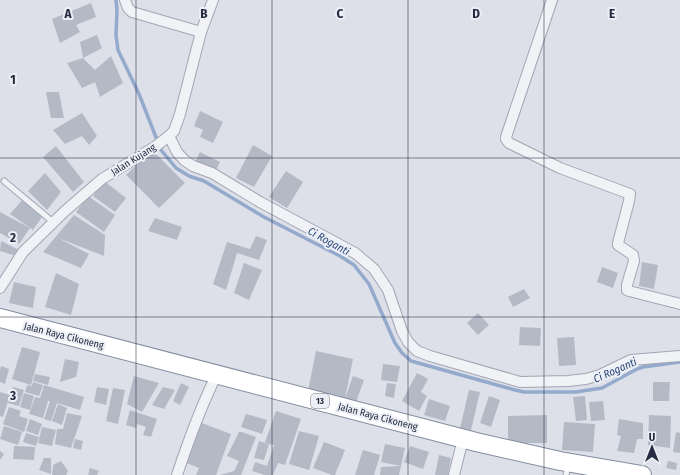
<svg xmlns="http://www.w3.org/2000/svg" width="680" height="475" viewBox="0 0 680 475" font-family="'Fira Sans Condensed',sans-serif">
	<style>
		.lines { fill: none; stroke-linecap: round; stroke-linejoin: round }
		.stream { stroke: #94aacd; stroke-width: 3.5 }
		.building { fill: #b4b9c6 }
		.lane-casing { stroke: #a2a6b3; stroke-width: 7 }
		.street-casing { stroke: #a2a6b3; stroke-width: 12 }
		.highway-casing { stroke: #838ca1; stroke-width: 20 }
		.lane { stroke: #f0f2f6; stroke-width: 5 }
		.street { stroke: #f0f2f6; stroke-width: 10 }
		.highway { stroke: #fff; stroke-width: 18 }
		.grid { fill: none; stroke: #252c41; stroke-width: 1; stroke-opacity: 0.55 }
		.labels { text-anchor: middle; stroke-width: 4; stroke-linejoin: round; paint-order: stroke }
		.shield { fill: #eceff6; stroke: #616677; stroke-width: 1 }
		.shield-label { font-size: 9px; font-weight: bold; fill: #252c41 }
		.street-label { font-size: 10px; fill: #252c41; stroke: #eceff6 }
		.water-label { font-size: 11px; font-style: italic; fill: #2b4678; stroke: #eceff6 }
		.grid-label { font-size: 13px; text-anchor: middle; font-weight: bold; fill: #252c41; stroke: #eceff6; stroke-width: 4; stroke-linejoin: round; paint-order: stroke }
	</style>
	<rect width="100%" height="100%" fill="#dde0e8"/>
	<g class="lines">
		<!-- stream -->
		<polyline class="stream" points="116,0 117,10 116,35 118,50 139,94 161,150 176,168 189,176 204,181 264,217 340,256 354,265 369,284 395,343 402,353 411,361 515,390 524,392 576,392 602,388 637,369 643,367 680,362"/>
	</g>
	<!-- building -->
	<g class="building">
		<polygon points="91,3 96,17 76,25 80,32 60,43 52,19"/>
		<polygon points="97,35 102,48 83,58 95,70 111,56 123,83 100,97 95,82 82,88 67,63 83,58 80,42"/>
		<polygon points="46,92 59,92 64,118 51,118"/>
		<polygon points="200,111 223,122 213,143 200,137 203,130 194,126"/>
		<polygon points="82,113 97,136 89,145 82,136 65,144 53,130"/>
		<polygon points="253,145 272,156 254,187 236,178"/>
		<polygon points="56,146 84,182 73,192 43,157"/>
		<polygon points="152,150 185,183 159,208 126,175"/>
		<polygon points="200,152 220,162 214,174 194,164"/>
		<polygon points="286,171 303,182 287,208 269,197"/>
		<polygon points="45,173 61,192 47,210 28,191"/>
		<polygon points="104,181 126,198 115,212 93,196"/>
		<polygon points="88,196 115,215 104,232 76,212"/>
		<polygon points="22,200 42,217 33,230 10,214"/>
		<polygon points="0,212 30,228 19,244 0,233"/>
		<polygon points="74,215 105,235 104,256 58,238 89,254 81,268 43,252"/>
		<polygon points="155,218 182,227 177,240 148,231"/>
		<polygon points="256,236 267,240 259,260 237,253 226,290 213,284 227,242 250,249"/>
		<polygon points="1,241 19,250 13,255 0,251"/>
		<polygon points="642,262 658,265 654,289 639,286"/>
		<polygon points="244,263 262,270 249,300 234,293"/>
		<polygon points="602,267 618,273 613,288 597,282"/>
		<polygon points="56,273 79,284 71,315 45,307"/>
		<polygon points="14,282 36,287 33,308 9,303"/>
		<polygon points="524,289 530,298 513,307 508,297"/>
		<polygon points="478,313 489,325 478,335 467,323"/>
		<polygon points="520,327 541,328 540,346 519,345"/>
		<polygon points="574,337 576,365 559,366 557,338"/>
		<polygon points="22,347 40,352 31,385 12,379"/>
		<polygon points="316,351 353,359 345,398 353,376 364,380 356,402 345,398 308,391"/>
		<polygon points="65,359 79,362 76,377 60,382"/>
		<polygon points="383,364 400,366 397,382 381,380"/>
		<polygon points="1,366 9,369 5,384 0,382 0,370"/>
		<polygon points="417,373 428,379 421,392 427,396 419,411 402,401"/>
		<polygon points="35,374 50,377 48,385 33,381"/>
		<polygon points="134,376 159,383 142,412 127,404"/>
		<polygon points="33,382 43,385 39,396 25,392 27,385 32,386"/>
		<polygon points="653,382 670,382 669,401 653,401"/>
		<polygon points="181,383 189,387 180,405 173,401"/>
		<polygon points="387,383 396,384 394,398 385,396"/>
		<polygon points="44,385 84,397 80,410 57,403 51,421 44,419 50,401 48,401 43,418 29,414 35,397 40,398"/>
		<polygon points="13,387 24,390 19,406 8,403"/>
		<polygon points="97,387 109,389 106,405 94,402"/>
		<polygon points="163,387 175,390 164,409 152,405"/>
		<polygon points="113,388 125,390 118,424 106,421"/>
		<polygon points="469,390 480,392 471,430 460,428"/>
		<polygon points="0,392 10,395 3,417 0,416"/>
		<polygon points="24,393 34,396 30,410 20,407"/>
		<polygon points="489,396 500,400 491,427 480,423"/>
		<polygon points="585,396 587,420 576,421 573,397"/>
		<polygon points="429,399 450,406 445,421 424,415"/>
		<polygon points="603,401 605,420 591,421 589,402"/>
		<polygon points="58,404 67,408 62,425 52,421"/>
		<polygon points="9,407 21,411 19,416 28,419 24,432 3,424"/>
		<polygon points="130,410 157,419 151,437 143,435 146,427 137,424 136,428 126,425"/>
		<polygon points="276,411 301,419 285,465 278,463 273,475 265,475 252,471 255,462 267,466 274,445 269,444 264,460 254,458 259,441 269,444 265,442"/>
		<polygon points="67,413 82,416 71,448 55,444 57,429 63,429"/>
		<polygon points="246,414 267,420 262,434 241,427"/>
		<polygon points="547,415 547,443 508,443 508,416"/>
		<polygon points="649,415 671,416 670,448 648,445"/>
		<polygon points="30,419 42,424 38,435 26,431"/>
		<polygon points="619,419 643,423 643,439 637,439 634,453 617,451 621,436 617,435"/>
		<polygon points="199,422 231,434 216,475 196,475 199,468 184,462"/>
		<polygon points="564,422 595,424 593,452 562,450"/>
		<polygon points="4,426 22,432 18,445 0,439"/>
		<polygon points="42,427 56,430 52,446 38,443"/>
		<polygon points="299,431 319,436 309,470 289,464"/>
		<polygon points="239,432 242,432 256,437 241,475 220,475 234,471 239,461 227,456"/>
		<polygon points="676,432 680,433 680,453 673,452"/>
		<polygon points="26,433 39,437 36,446 23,442"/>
		<polygon points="75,439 83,441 81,450 73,448"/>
		<polygon points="324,442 345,450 335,475 332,475 313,468"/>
		<polygon points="385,444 405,448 401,466 381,462"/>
		<polygon points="14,446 35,447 34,460 13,459"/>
		<polygon points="410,446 429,452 423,469 404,462"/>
		<polygon points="363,450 380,455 374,475 355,475"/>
		<polygon points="0,451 4,454 0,460"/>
		<polygon points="439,455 451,458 448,475 435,475"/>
		<polygon points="44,458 51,458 51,474 39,470"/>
		<polygon points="61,461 68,471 66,475 52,475 53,465"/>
		<polygon points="668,461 677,463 676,470 666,468"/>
		<polygon points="401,466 399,475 380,475 381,467"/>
		<polygon points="90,468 99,471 97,475 88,475"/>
	</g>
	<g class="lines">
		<!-- lane casing -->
		<g class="lane-casing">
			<g id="lane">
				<polyline points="4,181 53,222"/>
				<polyline points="566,475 568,465"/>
			</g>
		</g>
		<!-- street casing -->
		<g class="street-casing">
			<g id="street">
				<polyline points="125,0 128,8 132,12 201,32"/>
				<polyline points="552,0 506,137 506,139 509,143 560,168 630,194 629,201 618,243 618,245 633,255 634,261 627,285 627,290 629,291 680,304"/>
				<polyline points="169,136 177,152 184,160 193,166 212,173 260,202 355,253 374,269 388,290 402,331 408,342 417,351 430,356 520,382 568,381 586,379 600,375 631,360 680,356"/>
				<polyline points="0,288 23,252 65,211 102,179 156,146 169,136 174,131 180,114 201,32 213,0"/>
				<path d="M177,475C189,439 200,408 217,374"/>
				<polyline points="454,475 463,439"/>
			</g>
		</g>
		<!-- highway casing -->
		<g class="highway-casing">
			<polyline id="highway" points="0,318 476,442 560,461 642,475"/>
		</g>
		<!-- lane -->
		<use href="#lane" class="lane"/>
		<!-- street -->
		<use href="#street" class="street"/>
		<!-- highway -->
		<use href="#highway" class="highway"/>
	</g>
	<!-- grid -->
	<path class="grid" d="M136,0V475M272,0V475M408,0V475M544,0V475M0,158H680M0,317H680"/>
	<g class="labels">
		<!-- shield labels -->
		<rect class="shield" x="311" y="394" width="18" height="14" rx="3"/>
		<g class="shield-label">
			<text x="320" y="404">13</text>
		</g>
		<!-- street labels -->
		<g class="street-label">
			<text transform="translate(133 159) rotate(-32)" y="4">Jalan Kujang</text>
			<text transform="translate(64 335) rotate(14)" y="4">Jalan Raya Cikoneng</text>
			<text transform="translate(378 416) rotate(15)" y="4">Jalan Raya Cikoneng</text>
		</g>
		<!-- water labels -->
		<g class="water-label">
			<text transform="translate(329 241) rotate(29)" y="4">Ci Roganti</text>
			<text transform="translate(615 370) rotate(-24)" y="4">Ci Roganti</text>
		</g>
	</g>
	<g class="grid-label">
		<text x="68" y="18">A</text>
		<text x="204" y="18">B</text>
		<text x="340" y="18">C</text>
		<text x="476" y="18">D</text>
		<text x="612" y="18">E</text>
		<text x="13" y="84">1</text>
		<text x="13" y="242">2</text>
		<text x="13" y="400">3</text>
	</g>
	<!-- north arrow -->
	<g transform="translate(652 447)" stroke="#eceff6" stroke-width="3" paint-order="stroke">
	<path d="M0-3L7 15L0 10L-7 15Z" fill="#252c41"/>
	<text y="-6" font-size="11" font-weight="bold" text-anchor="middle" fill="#252c41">U</text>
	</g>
</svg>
